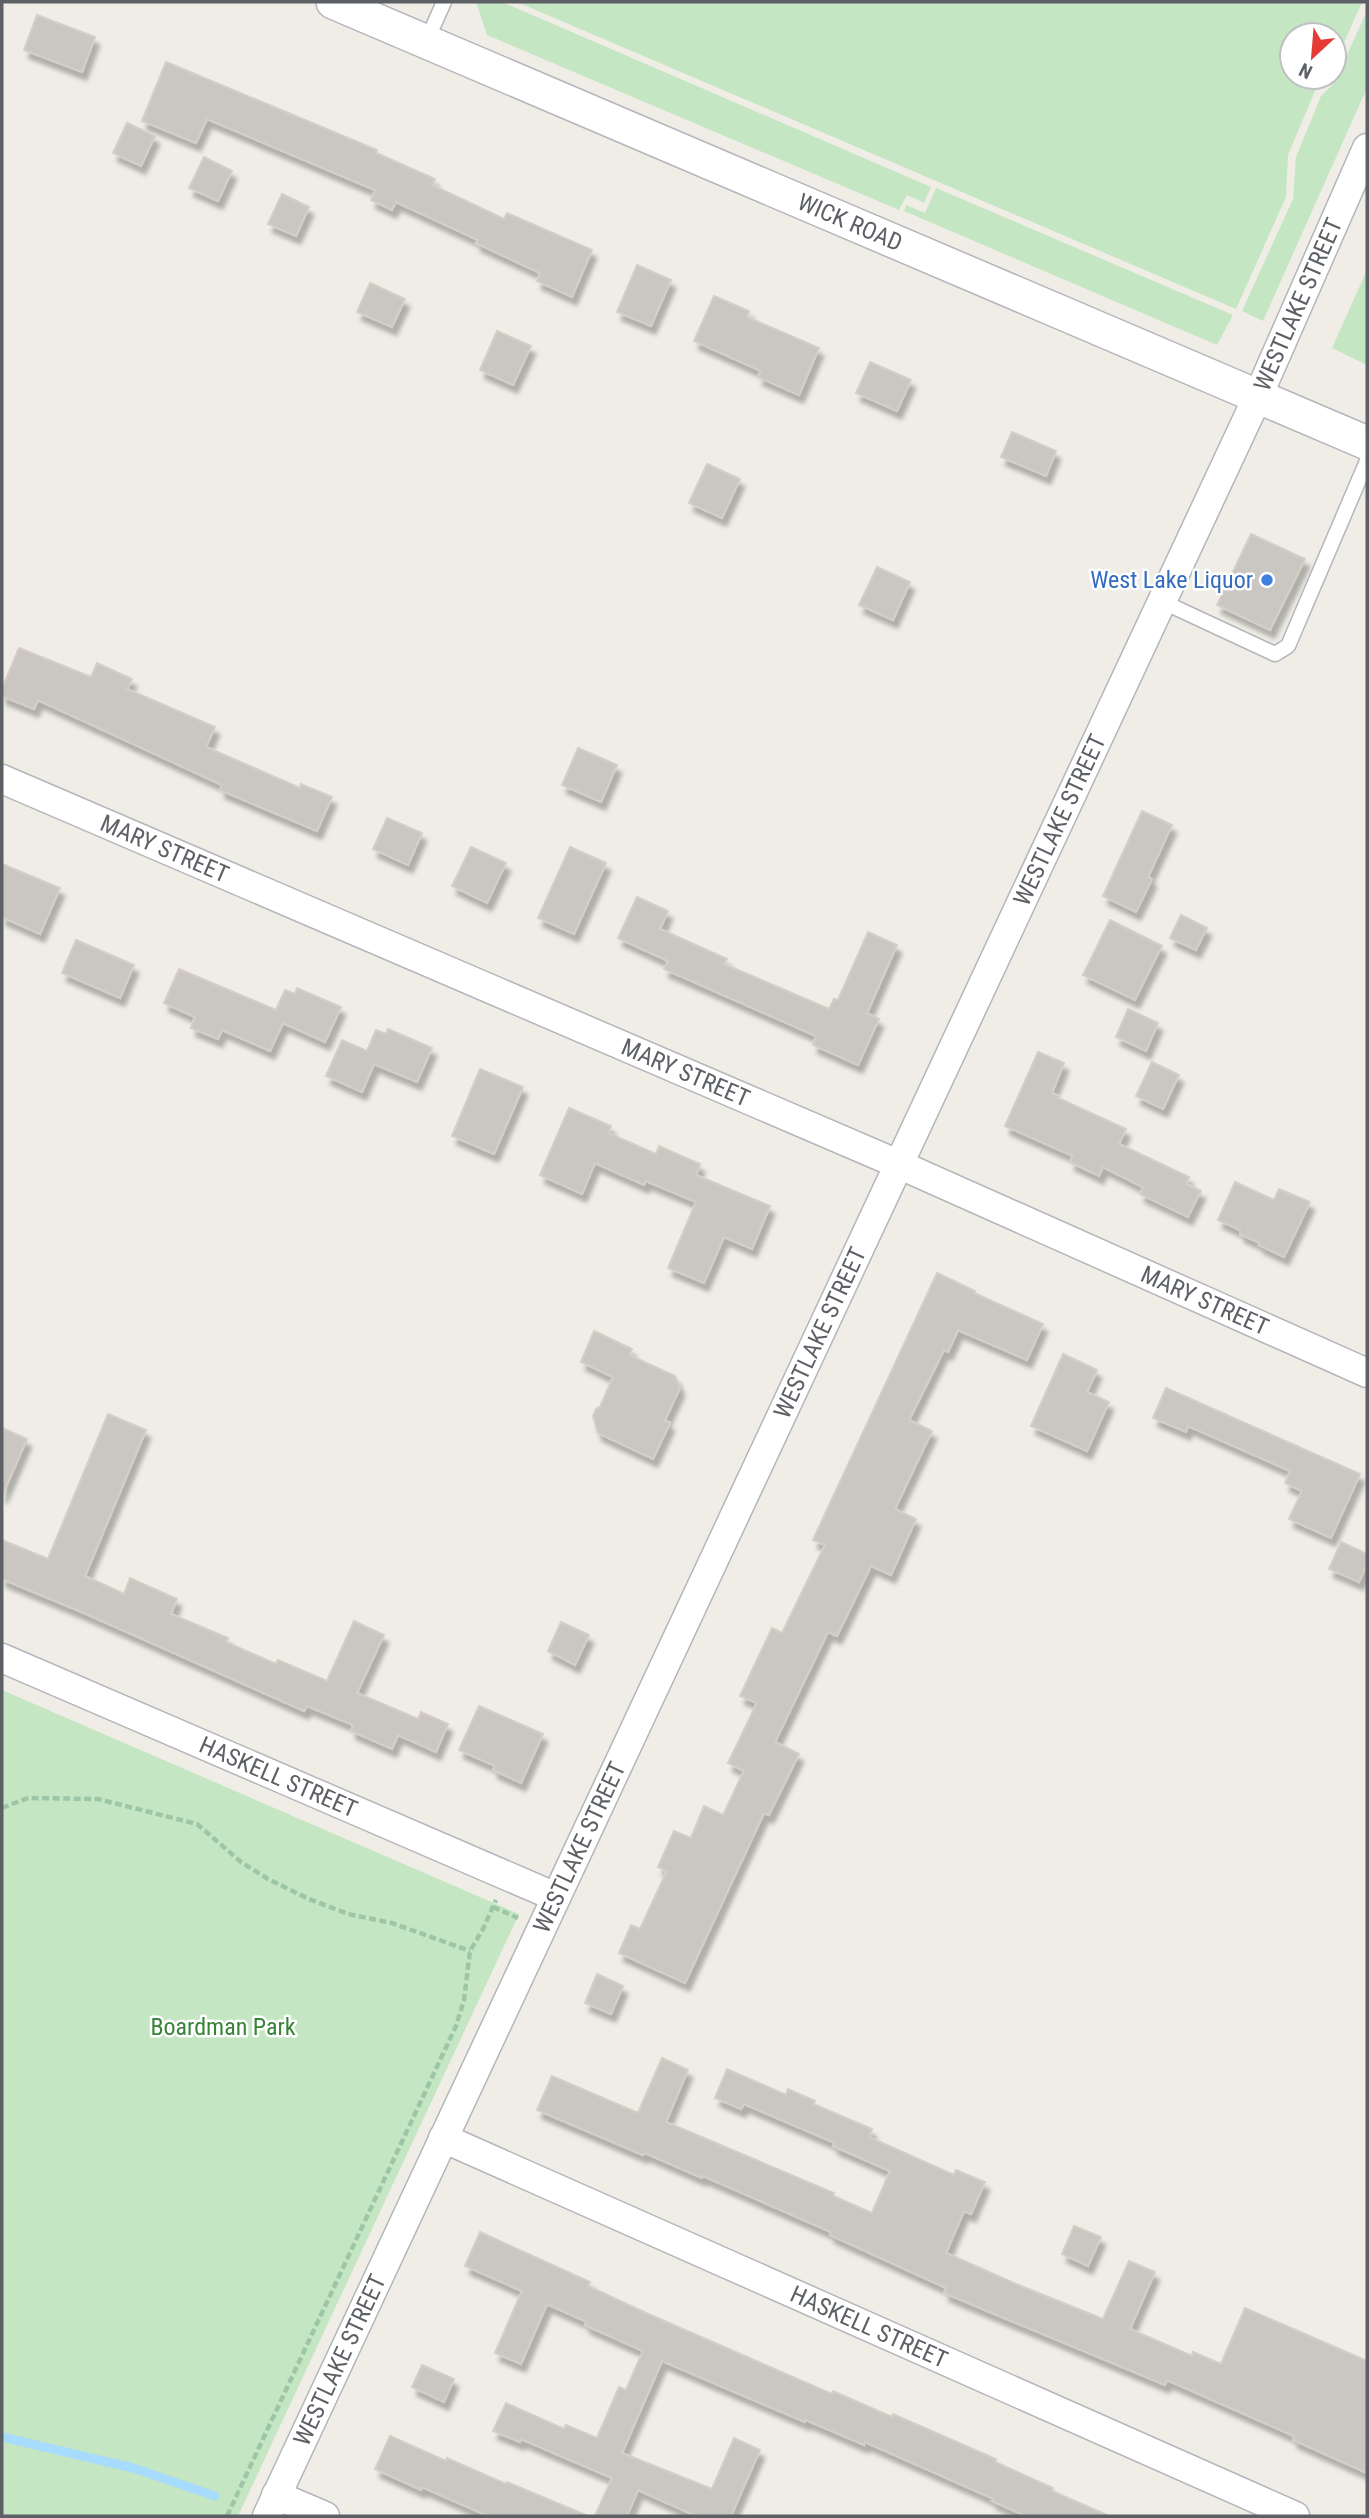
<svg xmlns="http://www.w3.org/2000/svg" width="1369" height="2518" viewBox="0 0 1369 2518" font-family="'Roboto Condensed',sans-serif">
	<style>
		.green { fill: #c5e6c3 }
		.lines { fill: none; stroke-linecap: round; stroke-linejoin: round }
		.stream { stroke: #a8dcfd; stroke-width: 9 }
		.building { fill: #cac7c3; stroke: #d4cec4; stroke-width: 2; filter: url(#shadow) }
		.service-casing { stroke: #b3b6ba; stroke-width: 17 }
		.minor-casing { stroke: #b3b6ba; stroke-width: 31 }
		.tertiary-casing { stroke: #b3b6ba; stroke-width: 36 }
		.path { stroke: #9cc6a6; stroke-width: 4.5; stroke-dasharray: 7 3.5; stroke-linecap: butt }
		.service { stroke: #fff; stroke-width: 14 }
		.minor { stroke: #fff; stroke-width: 28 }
		.tertiary { stroke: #fff; stroke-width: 33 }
		.shop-dot { fill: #3f7fe0; stroke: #fff; stroke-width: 2.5 }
		.labels { text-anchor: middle; stroke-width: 5; stroke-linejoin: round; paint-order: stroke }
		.street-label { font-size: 24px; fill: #5d6166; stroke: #fff }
		.shop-label { font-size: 24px; fill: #366cbe; stroke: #fff; text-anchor: end }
		.park-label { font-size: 24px; fill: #378337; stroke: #fff }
	</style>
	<defs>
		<filter id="shadow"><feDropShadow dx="4.5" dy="8" stdDeviation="2" flood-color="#0004"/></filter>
	</defs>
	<rect width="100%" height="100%" fill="#efede6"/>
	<!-- green -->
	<g class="green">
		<polygon points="476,2 502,2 931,187 924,203 907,195 899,210 487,35"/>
		<polygon points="517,2 1362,2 1334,65 1334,35 1292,35 1292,77 1328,77 1315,91 1288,155 1286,197 1236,309"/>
		<polygon points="1367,11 1367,88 1263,321 1242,311 1293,199 1296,157 1321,96 1334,83"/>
		<polygon points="936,188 1233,315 1217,345 904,211 906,205 925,213"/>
		<polygon points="1367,270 1367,365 1332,348"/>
		<polygon points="2,1690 519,1914 238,2516 2,2516"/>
	</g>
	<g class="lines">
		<!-- stream -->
		<polyline class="stream" points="2,2437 133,2468 215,2496"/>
	</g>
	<!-- building -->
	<g class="building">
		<polygon points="37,15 95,37 82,72 24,50"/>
		<polygon points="166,62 377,150 376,153 435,179 432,185 504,219 507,213 592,250 572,297 537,281 540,273 476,243 478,240 396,202 392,210 371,200 375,190 207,119 196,143 142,121"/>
		<polygon points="127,123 155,136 141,166 113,153"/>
		<polygon points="204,157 232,171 218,201 189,188"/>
		<polygon points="282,194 309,207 296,236 268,224"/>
		<polygon points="637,265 671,280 651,326 617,312"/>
		<polygon points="370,283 405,299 392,327 357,312"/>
		<polygon points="714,296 749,311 747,317 819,348 799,395 758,377 761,371 694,341"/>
		<polygon points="497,331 531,346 513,385 480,370"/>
		<polygon points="870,362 911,380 897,411 856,393"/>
		<polygon points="1012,432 1056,451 1046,476 1001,457"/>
		<polygon points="707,464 740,479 722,518 689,503"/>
		<polygon points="1251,534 1305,559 1270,630 1217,605"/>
		<polygon points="877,567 910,582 893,620 859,605"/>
		<polygon points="19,648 91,677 97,663 132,679 127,689 215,727 206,747 300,788 301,784 332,797 317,831 220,790 222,785 38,700 34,709 2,696 2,689"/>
		<polygon points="578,748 617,765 601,802 562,785"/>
		<polygon points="1142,811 1172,825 1148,877 1152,879 1136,912 1103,896"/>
		<polygon points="387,818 422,833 408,865 373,849"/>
		<polygon points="471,847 506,863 487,903 452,886"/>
		<polygon points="570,847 606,863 574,934 538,918"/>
		<polygon points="2,864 60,888 40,934 2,917"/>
		<polygon points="637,897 668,911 660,929 727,959 724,964 829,1009 834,999 838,1000 868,932 897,945 867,1013 879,1019 858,1065 813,1045 816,1036 664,969 668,961 618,938"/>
		<polygon points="1181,915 1207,928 1196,950 1170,938"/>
		<polygon points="1110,920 1162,946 1135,1000 1083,975"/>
		<polygon points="76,940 134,965 120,998 62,973"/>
		<polygon points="179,969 276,1010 285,990 295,994 297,988 341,1007 325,1042 283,1023 270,1051 222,1030 218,1039 191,1028 195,1017 164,1003"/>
		<polygon points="1128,1009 1158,1023 1146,1051 1116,1037"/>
		<polygon points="388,1029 432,1048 417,1082 374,1064 362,1092 326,1076 342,1040 367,1051 376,1030 386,1034"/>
		<polygon points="1038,1052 1064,1063 1052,1093 1059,1096 1058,1098 1126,1129 1119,1144 1189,1177 1186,1184 1201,1191 1188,1217 1140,1194 1143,1187 1103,1167 1099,1176 1070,1162 1073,1156 1005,1126"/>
		<polygon points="1152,1062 1179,1075 1163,1109 1136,1096"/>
		<polygon points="480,1069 523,1087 494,1154 452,1136"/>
		<polygon points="569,1108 611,1126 608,1133 656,1154 659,1146 700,1164 696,1175 770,1206 752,1249 724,1237 704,1283 668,1268 696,1202 646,1181 644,1185 595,1163 582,1194 540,1175"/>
		<polygon points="1235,1182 1274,1200 1279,1189 1310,1202 1284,1257 1259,1245 1260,1243 1240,1234 1240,1230 1218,1220"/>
		<polygon points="937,1273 975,1291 974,1293 1043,1324 1027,1360 958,1330 948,1352 944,1350 909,1420 932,1431 895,1509 916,1519 891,1575 871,1566 837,1636 828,1632 775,1742 799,1754 769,1815 764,1813 685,1983 619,1953 631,1925 640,1929 667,1871 658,1867 674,1831 691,1838 704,1806 723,1815 744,1771 728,1763 757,1703 740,1696 772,1628 782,1633 825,1545 813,1540"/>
		<polygon points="594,1331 632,1349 629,1355 675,1376 680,1388 665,1420 670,1423 653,1459 598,1433 593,1416 596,1409 600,1407 613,1377 581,1362"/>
		<polygon points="1063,1354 1097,1370 1087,1392 1109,1402 1087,1451 1031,1426"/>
		<polygon points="1166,1388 1360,1474 1331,1538 1289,1519 1302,1491 1285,1483 1290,1471 1188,1426 1186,1432 1153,1418"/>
		<polygon points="108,1414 146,1430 85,1576 124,1594 130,1578 177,1599 171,1614 228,1638 226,1642 276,1664 278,1660 327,1681 354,1621 384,1635 357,1693 418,1719 421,1712 448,1724 436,1752 398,1735 392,1749 351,1731 353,1725 307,1706 304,1711 84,1613 2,1579 2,1540 48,1559"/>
		<polygon points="2,1428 27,1439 2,1496"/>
		<polygon points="1341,1542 1367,1554 1367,1564 1359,1582 1329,1569"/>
		<polygon points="561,1622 589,1635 575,1665 548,1651"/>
		<polygon points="479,1706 543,1734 521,1783 493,1770 495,1766 459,1750"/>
		<polygon points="597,1974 623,1986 611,2014 585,2003"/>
		<polygon points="662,2058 688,2070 666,2122 834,2193 833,2196 872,2213 890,2171 833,2146 835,2143 744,2104 741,2109 715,2098 727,2069 786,2095 788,2089 815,2101 813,2104 872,2129 869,2137 954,2175 956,2170 985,2182 971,2214 964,2211 946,2253 1016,2284 1103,2319 1129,2261 1155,2272 1130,2329 1192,2356 1193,2352 1221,2364 1245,2308 1367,2361 1367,2473 1293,2440 1294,2436 1167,2380 1165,2385 944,2293 946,2288 830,2235 831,2232 703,2176 702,2178 645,2153 643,2155 537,2110 552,2076 638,2113"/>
		<polygon points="1074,2226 1101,2237 1088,2266 1062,2254"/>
		<polygon points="480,2232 590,2282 588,2286 646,2313 832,2394 833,2391 892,2417 893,2414 996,2459 995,2462 1053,2488 1052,2491 1109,2516 1026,2516 992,2501 994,2499 865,2442 864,2445 806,2420 805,2422 662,2361 622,2453 712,2489 734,2438 760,2450 731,2516 696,2516 638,2490 627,2516 595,2516 612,2478 521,2439 520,2442 493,2431 506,2403 564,2429 566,2425 597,2438 619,2387 626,2390 643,2351 585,2325 587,2322 547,2304 521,2364 495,2353 522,2291 465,2266"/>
		<polygon points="422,2365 454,2379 444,2402 412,2387"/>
		<polygon points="390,2436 446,2461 447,2458 506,2484 507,2482 588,2516 488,2516 422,2487 421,2490 375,2469"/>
	</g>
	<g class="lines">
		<!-- service casing -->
		<g class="service-casing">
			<g id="service">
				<polyline points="426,42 444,2"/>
				<polyline points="1161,601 1275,654 1288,646 1367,461"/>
			</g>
		</g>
		<!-- minor casing -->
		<g class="minor-casing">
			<g id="minor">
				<path id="s1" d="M2,779L898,1164L1367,1373"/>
				<path id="s2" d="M2,1658L556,1897"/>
				<path id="s3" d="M443,2138L1295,2516"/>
				<polyline points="276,2495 325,2516"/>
				<path id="s4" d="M267,2516L1258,396L1367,148"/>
			</g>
		</g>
		<!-- tertiary casing -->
		<g class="tertiary-casing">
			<g id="tertiary">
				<path id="s5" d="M333,2L1367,443"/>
			</g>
		</g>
		<!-- path -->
		<g class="path">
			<polyline points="2,1808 28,1798 98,1799 197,1824 241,1862 268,1879 309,1899 348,1914 392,1923 470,1951"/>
			<polyline points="493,1907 518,1918"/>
			<polyline points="227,2516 456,2026 464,2000 470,1951 483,1929 496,1900"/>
		</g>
		<!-- service -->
		<use href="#service" class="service"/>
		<!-- minor -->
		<use href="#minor" class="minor"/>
		<!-- tertiary -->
		<use href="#tertiary" class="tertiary"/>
	</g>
	<!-- markers -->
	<circle class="shop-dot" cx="1267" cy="580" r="7"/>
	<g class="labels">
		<!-- street labels -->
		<g class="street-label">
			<text dy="8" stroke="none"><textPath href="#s5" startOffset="562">WICK ROAD</textPath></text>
			<text dy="8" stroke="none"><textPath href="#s4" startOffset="2440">WESTLAKE STREET</textPath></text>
			<text dy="8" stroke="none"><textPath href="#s4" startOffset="1872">WESTLAKE STREET</textPath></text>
			<text dy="8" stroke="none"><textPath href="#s1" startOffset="177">MARY STREET</textPath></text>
			<text dy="8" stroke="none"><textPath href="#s1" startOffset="744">MARY STREET</textPath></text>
			<text dy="8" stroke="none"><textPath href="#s1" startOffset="1311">MARY STREET</textPath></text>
			<text dy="8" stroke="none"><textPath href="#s4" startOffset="1306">WESTLAKE STREET</textPath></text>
			<text dy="8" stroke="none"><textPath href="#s2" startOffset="301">HASKELL STREET</textPath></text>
			<text dy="8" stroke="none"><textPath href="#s4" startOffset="738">WESTLAKE STREET</textPath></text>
			<text dy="8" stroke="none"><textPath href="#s3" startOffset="466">HASKELL STREET</textPath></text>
			<text dy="8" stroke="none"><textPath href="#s4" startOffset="172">WESTLAKE STREET</textPath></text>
		</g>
		<!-- shop labels -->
		<g class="shop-label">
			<text x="1253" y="588">West Lake Liquor</text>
		</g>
		<!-- park labels -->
		<g class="park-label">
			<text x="223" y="2035">Boardman Park</text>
		</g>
	</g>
	<!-- border -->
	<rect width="1369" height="2518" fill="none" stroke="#5d6166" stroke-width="7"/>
	<!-- north arrow -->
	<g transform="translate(1313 56) rotate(206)"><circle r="33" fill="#ffffff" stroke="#bec0c2" stroke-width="2"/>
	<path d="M0-5L12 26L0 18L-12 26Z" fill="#e53a35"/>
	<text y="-10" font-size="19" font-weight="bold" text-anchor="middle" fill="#5d6166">N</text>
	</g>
</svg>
